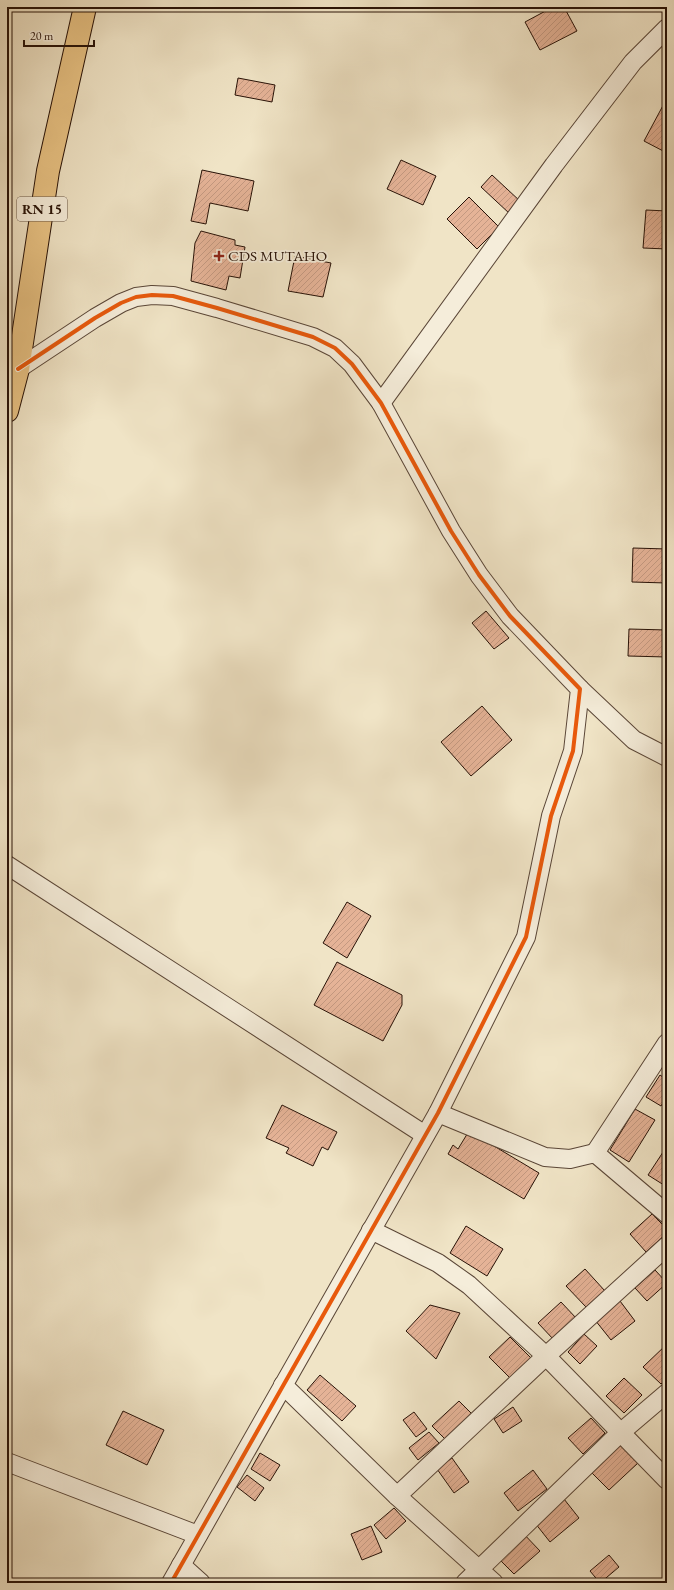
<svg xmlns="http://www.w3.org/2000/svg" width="674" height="1590" viewBox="0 0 674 1590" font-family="'EB Garamond',serif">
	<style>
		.building { fill: url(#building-hatch); stroke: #281207 }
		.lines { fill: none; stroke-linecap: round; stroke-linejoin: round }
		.minor-casing { stroke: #5a4637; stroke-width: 20 }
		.primary-casing { stroke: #281207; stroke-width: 24 }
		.minor { stroke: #f5edda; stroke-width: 18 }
		.primary { stroke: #e8c283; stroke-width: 22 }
		.cycleway-casing { stroke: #f5edda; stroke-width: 6 }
		.cycleway { stroke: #e8590c; stroke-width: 4 }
		.poi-dot { fill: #8f2418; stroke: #f5edda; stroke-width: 1.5 }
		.labels { text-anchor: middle; stroke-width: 3.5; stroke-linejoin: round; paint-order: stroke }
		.shield { fill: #f5edda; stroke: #665446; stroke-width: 1 }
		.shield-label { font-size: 14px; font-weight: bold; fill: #281207 }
		.poi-label { font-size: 15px; fill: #281207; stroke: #f5edda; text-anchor: start }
	</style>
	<defs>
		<pattern id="building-hatch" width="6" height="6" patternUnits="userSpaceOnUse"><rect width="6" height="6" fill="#e5b397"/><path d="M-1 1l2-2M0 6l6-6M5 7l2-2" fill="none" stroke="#c49981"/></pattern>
	</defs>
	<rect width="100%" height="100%" fill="#f0e4c6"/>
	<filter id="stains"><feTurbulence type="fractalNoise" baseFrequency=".005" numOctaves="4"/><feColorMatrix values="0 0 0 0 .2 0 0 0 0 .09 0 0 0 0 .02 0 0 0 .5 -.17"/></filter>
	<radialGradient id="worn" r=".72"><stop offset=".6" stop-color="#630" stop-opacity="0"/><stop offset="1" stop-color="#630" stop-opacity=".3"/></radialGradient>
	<!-- building -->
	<g class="building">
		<polygon points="553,7 564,7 577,31 540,50 525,22"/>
		<polygon points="238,78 275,85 272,102 235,95"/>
		<polygon points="667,98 667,153 644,141"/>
		<polygon points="401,160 436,176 423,205 387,189"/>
		<polygon points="202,170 254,181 248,211 210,203 206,224 191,221"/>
		<polygon points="492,175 521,202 510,214 481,187"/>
		<polygon points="469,197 499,227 477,249 447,219"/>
		<polygon points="646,210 667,211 667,249 643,248"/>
		<polygon points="201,231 235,240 235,245 245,247 240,278 229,276 226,290 191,281 195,243"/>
		<polygon points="295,256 331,263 323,297 288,291"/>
		<polygon points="633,548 667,549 667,583 632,582"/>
		<polygon points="486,611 509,638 494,649 472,623"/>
		<polygon points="629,629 667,630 667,657 628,656"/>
		<polygon points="482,706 512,740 471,776 441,742"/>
		<polygon points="347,902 371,916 347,958 323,943"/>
		<polygon points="337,962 402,995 402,1005 383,1041 314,1005"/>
		<polygon points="660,1075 667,1080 667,1096 661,1106 646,1097"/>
		<polygon points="282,1105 337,1132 328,1150 322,1147 313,1166 286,1153 289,1148 266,1138"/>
		<polygon points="635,1109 655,1120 629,1162 610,1150"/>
		<polygon points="469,1131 539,1173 524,1199 448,1154 453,1145 458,1149"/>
		<polygon points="667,1146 667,1187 648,1175"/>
		<polygon points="652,1214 667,1229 667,1233 646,1252 630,1234"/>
		<polygon points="466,1226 503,1249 487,1276 450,1253"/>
		<polygon points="585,1269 605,1291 586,1307 566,1286"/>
		<polygon points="655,1270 667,1283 647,1301 635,1288"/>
		<polygon points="620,1301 635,1321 611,1340 595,1320"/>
		<polygon points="561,1302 577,1319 554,1340 538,1323"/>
		<polygon points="430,1305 460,1313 436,1359 406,1331"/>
		<polygon points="584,1334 597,1346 580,1364 568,1352"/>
		<polygon points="510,1337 532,1359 511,1379 489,1357"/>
		<polygon points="667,1344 667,1378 661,1384 643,1367"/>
		<polygon points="320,1375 356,1406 342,1421 307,1390"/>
		<polygon points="624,1378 642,1395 624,1413 606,1396"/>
		<polygon points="459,1401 473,1415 447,1441 432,1426"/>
		<polygon points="513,1407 522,1421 503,1433 494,1419"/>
		<polygon points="123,1411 164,1430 147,1465 106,1445"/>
		<polygon points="414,1412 427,1429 416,1437 403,1420"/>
		<polygon points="591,1418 605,1433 583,1454 568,1438"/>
		<polygon points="429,1432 439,1443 418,1460 409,1448"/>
		<polygon points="618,1442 638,1463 609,1490 589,1470"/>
		<polygon points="260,1453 280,1465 270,1481 251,1469"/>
		<polygon points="452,1458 469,1482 454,1493 437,1469"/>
		<polygon points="533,1470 547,1489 518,1511 504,1493"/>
		<polygon points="247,1475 264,1488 255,1501 237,1487"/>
		<polygon points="564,1499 579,1518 550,1542 535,1523"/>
		<polygon points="394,1508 406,1521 386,1539 374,1525"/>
		<polygon points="371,1526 382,1552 362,1560 351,1534"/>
		<polygon points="521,1531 540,1551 514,1574 495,1555"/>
		<polygon points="609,1555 619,1567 600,1583 590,1571"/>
	</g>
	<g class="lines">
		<!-- minor casing -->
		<g class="minor-casing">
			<g id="minor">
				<polyline points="18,369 95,318 121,303 136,297 152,295 173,296 217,308 313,337 335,348 352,364 381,403 451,531 479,575 510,616 580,689 573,751 551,816 526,937 438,1113 171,1583"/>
				<polyline points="381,403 554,165 633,62 667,28"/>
				<polyline points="580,689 634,740 667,757"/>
				<polyline points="7,865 425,1135"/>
				<polyline points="438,1113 545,1157 570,1159 595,1153 667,1214"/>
				<polyline points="595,1153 667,1043"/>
				<polyline points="371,1230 438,1263 469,1285 546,1356 667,1480"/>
				<polyline points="283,1385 397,1496 494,1583"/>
				<polyline points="7,1462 198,1535"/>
				<polyline points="397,1496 546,1356 667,1246"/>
				<polyline points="181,1565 201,1583"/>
				<polyline points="465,1583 620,1433 667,1393"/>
			</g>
		</g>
		<!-- primary casing -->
		<g class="primary-casing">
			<polyline id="primary" points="7,411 18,369 48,171 85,7"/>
		</g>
		<!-- minor -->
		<use href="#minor" class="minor"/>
		<!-- primary -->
		<use href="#primary" class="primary"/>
		<!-- cycleway casing -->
		<g class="cycleway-casing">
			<polyline id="cycleway" points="18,369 95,318 121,303 136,297 152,295 173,296 217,308 313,337 335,348 352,364 381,403 451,531 479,575 510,616 580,689 573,751 551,816 526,937 438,1113 171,1583"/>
		</g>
		<!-- cycleway -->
		<use href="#cycleway" class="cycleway"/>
	</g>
	<!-- markers -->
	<path class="poi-dot" d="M217 250h4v4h4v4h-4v4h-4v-4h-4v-4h4z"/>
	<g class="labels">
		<!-- shield labels -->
		<rect class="shield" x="17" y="197" width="50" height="24" rx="3"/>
		<g class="shield-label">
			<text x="42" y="214">RN 15</text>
		</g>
		<!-- poi labels -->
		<g class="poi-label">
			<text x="228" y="261">CDS MUTAHO</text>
		</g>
	</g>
	<!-- margin -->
	<rect width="674" height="1590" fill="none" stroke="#f0e4c6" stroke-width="24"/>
	<rect x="8" y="8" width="658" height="1574" fill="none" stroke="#281207" stroke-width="2"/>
	<rect x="12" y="12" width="650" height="1566" fill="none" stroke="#281207"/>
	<!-- scale -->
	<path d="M24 40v6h70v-6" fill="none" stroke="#281207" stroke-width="2"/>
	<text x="30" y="40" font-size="12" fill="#281207" stroke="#f5edda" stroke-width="3" paint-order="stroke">20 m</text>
	<rect width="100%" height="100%" filter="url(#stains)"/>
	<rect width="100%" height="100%" fill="url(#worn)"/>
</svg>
